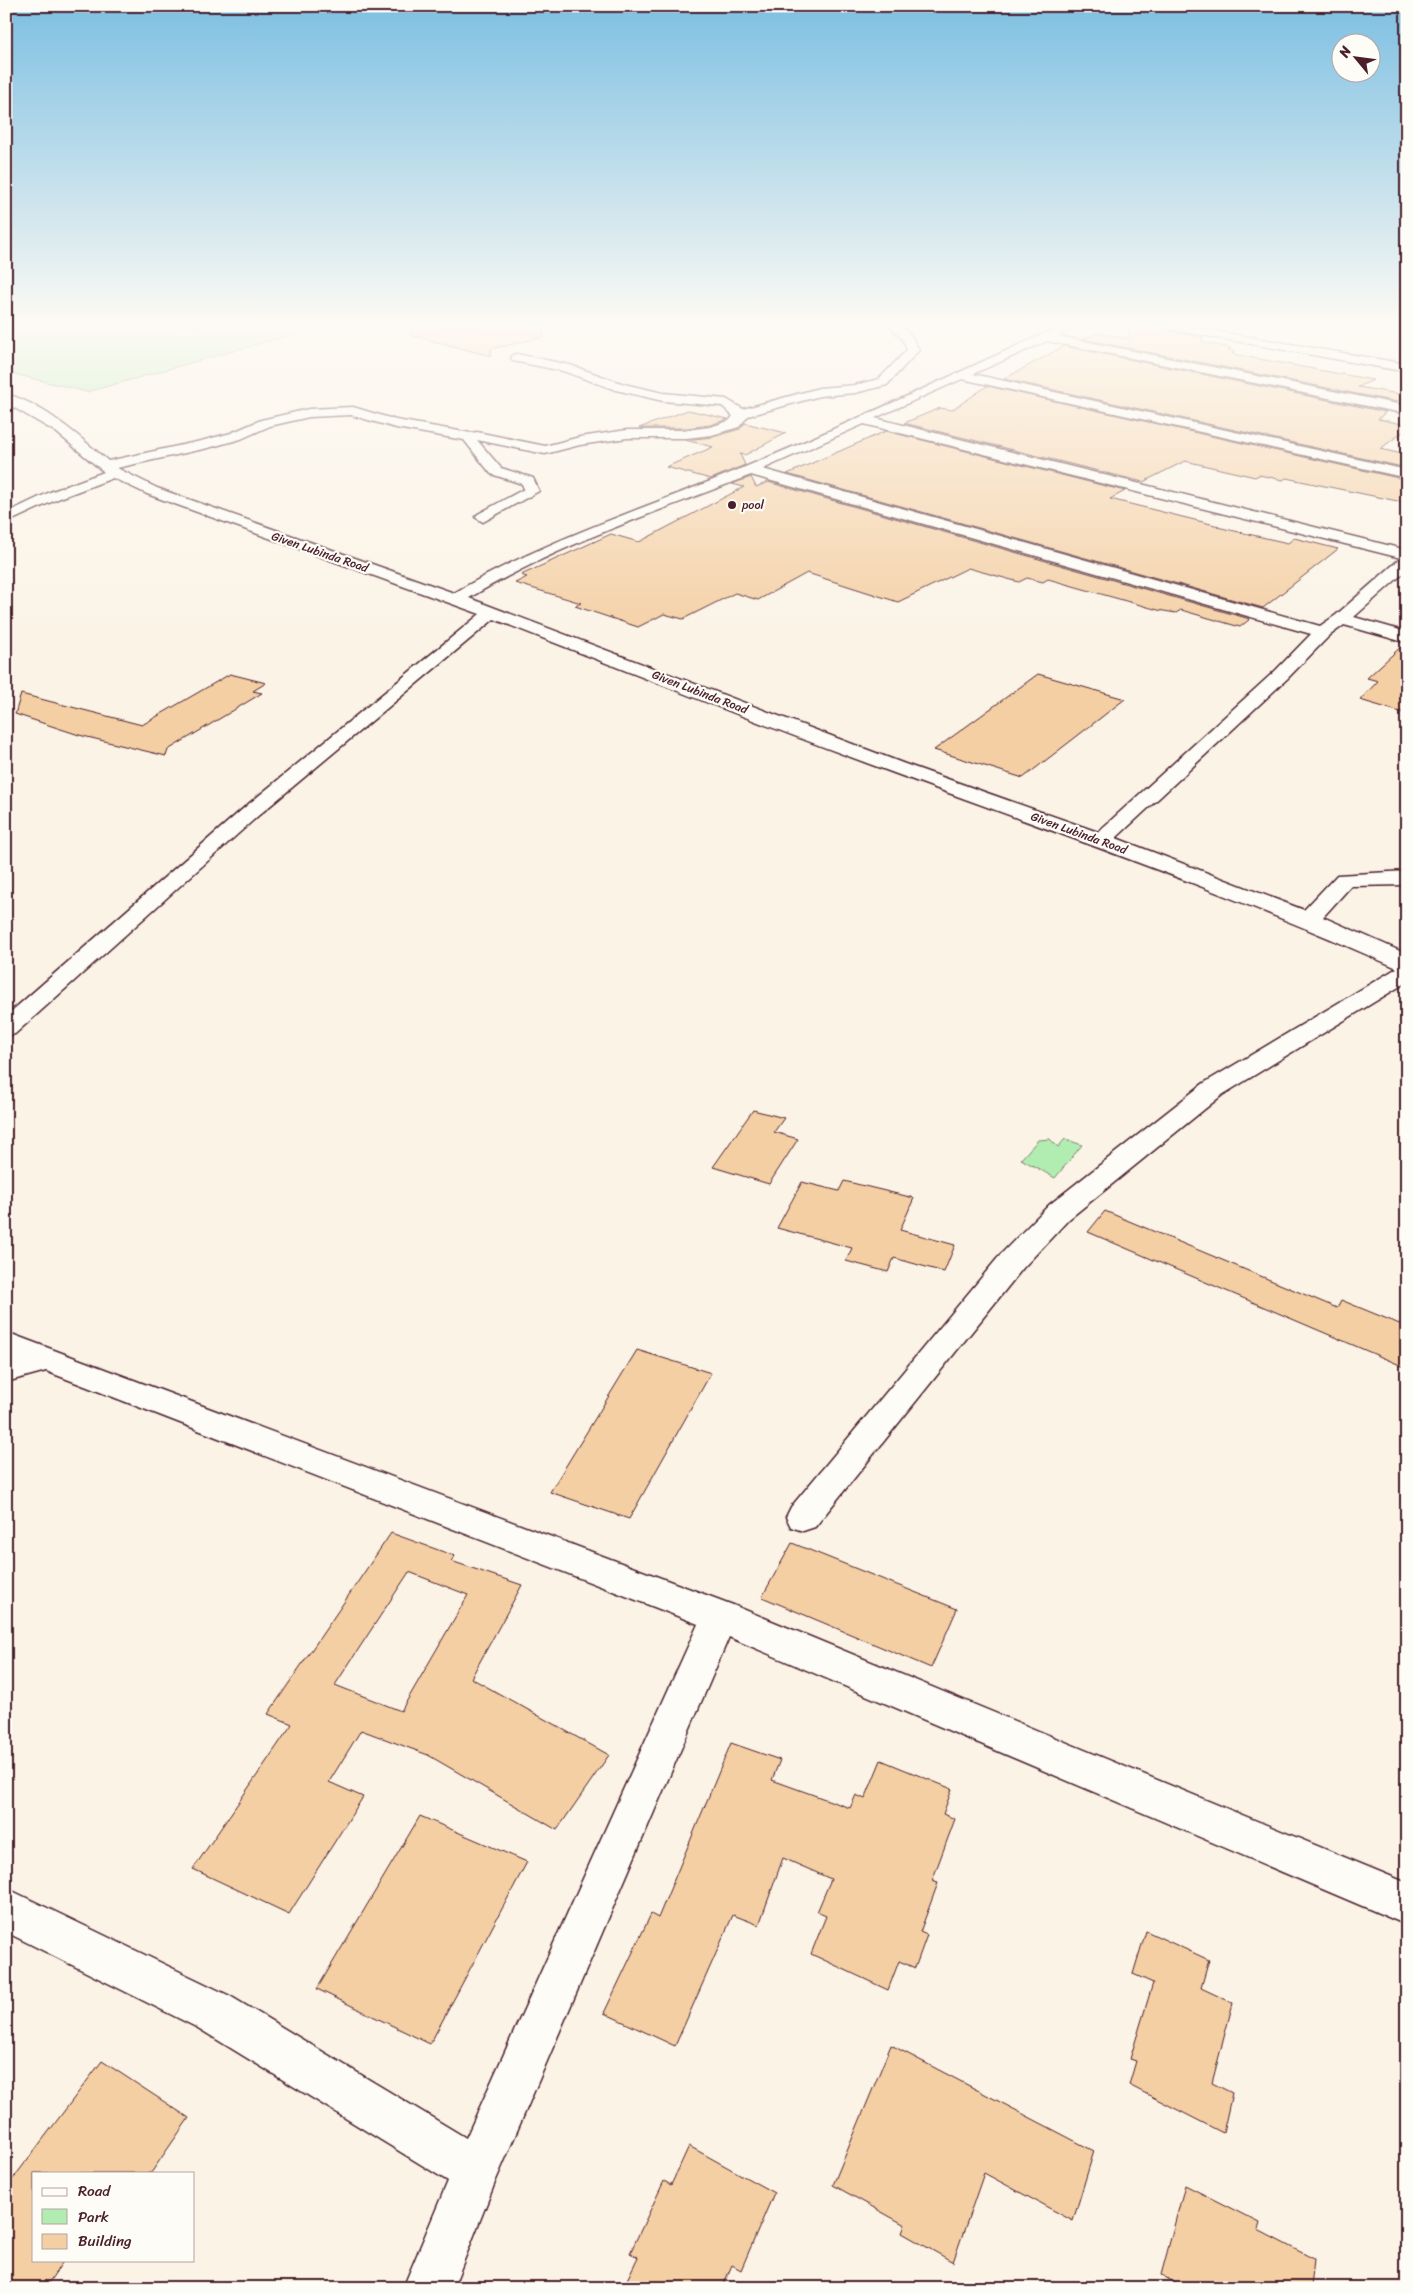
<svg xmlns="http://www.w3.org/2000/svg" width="1413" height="2294" viewBox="0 0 1413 2294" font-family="Sriracha,sans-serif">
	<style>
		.green { fill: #b1ecb1; stroke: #7e866e }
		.building { fill: #f4cfa4; stroke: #4a1f2b; fill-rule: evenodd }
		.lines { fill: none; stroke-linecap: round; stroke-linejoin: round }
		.minor-casing { stroke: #4a1f2b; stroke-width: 3 }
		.minor { fill: #fdfcf7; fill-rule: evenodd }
		.poi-dot { fill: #4a1f2b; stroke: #fdfcf7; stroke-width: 2 }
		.labels { text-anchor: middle; stroke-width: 4.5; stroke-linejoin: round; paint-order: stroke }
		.far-poi-label { font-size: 12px; fill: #4a1f2b; stroke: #fdfcf7; text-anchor: start }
		.far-street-label { font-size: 12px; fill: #4a1f2b; stroke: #fdfcf7 }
	</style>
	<rect width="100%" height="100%" fill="#fbf3e6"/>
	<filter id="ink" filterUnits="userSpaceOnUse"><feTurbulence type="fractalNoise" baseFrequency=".02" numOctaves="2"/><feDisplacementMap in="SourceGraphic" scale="10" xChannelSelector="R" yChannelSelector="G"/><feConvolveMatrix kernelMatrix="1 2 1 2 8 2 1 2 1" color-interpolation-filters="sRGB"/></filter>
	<g filter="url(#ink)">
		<!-- green -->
		<g class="green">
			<polygon points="6,326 322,326 87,392 6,372"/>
			<polygon points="1050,1139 1058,1147 1065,1139 1082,1145 1055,1178 1021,1159 1038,1140"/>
		</g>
		<!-- building -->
		<g class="building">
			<polygon points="412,326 543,326 544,337 491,349 491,356 410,335"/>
			<polygon points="1129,326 1160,326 1168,331 1203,337 1202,342 1231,348 1228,350 1236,351 1232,354 1373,380 1358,387 1405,395 1397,402 1083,339 1098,333 1128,339"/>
			<polygon points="1064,346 1386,412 1378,419 1407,425 1407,429 1380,449 1407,455 1407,468 1004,379"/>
			<polygon points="987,386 1407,480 1407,503 1286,478 1283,480 1259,475 1255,477 1185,461 1143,482 904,423 940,408 952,410"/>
			<polygon points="688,410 728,419 710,425 687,428 639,428"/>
			<polygon points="745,423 786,433 745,455 740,454 745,465 711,479 666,467 713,447 685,440 713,437 740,429"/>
			<polygon points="886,431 1125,491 1110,499 1219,526 1217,527 1288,543 1294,538 1338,549 1263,608 787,474"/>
			<polygon points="751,477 756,487 768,482 1250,619 1240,627 1181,610 1176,613 1158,610 1048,579 1043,582 1027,578 1019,582 968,568 898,602 807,573 758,600 735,593 683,619 664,614 638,627 575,606 581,603 515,583 527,577 521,575 611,534 639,542 744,487 732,484"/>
			<polygon points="1404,644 1407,645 1407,714 1360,700 1378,681 1367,678"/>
			<polygon points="230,674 266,683 253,691 262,693 168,750 166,756 79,735 15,714 21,694 142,725"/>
			<polygon points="1038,674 1125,699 1023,778 934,750"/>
			<polygon points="753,1110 784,1118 774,1132 798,1139 769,1184 713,1167"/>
			<polygon points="844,1181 914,1198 900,1230 955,1245 944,1272 894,1258 888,1272 846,1261 852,1248 777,1228 802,1182 839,1191"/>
			<polygon points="1105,1211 1337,1308 1341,1300 1407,1327 1407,1368 1088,1232"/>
			<polygon points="637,1350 711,1373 629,1519 550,1492"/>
			<path d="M391,1533L455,1556L451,1561L522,1585L471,1678L609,1755L557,1830L428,1755L361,1730L329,1782L363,1797L289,1914L193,1869L292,1724L268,1714ZM409,1572L468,1595L401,1711L335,1685Z"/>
			<polygon points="792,1543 957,1609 931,1668 762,1597"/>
			<polygon points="731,1743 780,1760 772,1780 850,1808 856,1795 865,1799 881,1760 952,1789 943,1814 955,1819 932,1881 938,1883 920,1932 927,1935 915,1968 899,1961 888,1990 811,1954 826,1916 817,1912 831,1879 783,1858 759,1925 733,1915 675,2046 604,2013 651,1914 658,1918"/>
			<polygon points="420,1816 527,1862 430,2044 317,1989"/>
			<polygon points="1146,1931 1209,1960 1201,1988 1233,2003 1212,2083 1232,2093 1223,2133 1129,2085 1136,2061 1130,2059 1153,1983 1133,1974"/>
			<polygon points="891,2045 1094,2151 1073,2221 984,2173 953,2262 902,2233 905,2225 833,2185"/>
			<polygon points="102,2061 189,2118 151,2173 34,2173 34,2260 64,2260 45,2288 6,2288 6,2188"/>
			<polygon points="689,2146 774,2193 741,2270 732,2265 722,2288 623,2288 638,2257 630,2253 664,2181 671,2185"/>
			<polygon points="1185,2185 1260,2223 1258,2230 1314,2259 1311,2288 1185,2288 1161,2275"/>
		</g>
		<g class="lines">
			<!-- minor casing -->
			<g class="minor-casing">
				<g id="minor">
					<path d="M890,326H901L912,337L919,350L887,385L855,393L820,396L748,416L739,427L712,435L687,438H627L580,445L545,454L477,440L501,468L533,478L539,491L483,522L475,517L478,514L524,489L522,484L491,474L464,440L396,428L351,415L309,417L270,426L241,439L208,448L117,468L157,488L454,593C546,539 647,508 745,467C851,423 956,373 1061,326H1076L1058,336L1407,406V414L1047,341L973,374L1407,470V478L962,379L875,418L1407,550V570L1354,617L1407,632V643L1344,625L1329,636L1288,678L1116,838L1304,910L1337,875L1407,871V885L1351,886L1323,917L1407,954V982L1222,1095L1069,1219L1023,1268L815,1527L803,1531L791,1527L786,1517L791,1507L1001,1254L1049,1205L1204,1083L1397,968C1233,894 1063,835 894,773C759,724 627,671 494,619L259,815L15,1034L6,1036V1016L245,807L480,614L147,494L113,478L60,498L6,523V513L50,492L104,472L56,432L6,403V394C42,403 81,438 108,461L201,441L231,433L261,420L309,409L353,407L396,420L471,433L477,432L545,446L580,437L627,430H687L710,427L729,421L733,416L722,406L663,401L616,390L563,371L513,361L511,358L513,355L517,354L570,365L624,384L663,393L726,399L743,409L819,388L855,385L879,379L907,350L903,340ZM864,424L1401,558L1336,615L1320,626L763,469ZM751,475L1311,634L1276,670L1098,832L905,764L469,598C557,545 656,512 751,475Z"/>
					<polygon points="1162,326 1186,326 1407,364 1407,372 1168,329"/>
					<polygon points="6,1332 733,1605 1407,1883 1407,1925 729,1637 496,2180 453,2288 403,2288 448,2181 198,2028 6,1932 6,1888 230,1996 466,2138 698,1624 46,1371 6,1382 6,1358 10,1357 6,1356"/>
				</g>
			</g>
			<!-- minor -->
			<use href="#minor" class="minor"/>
		</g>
	</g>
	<!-- sky -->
	<linearGradient id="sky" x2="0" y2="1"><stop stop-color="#7dbfe2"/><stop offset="0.5" stop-color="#fdfaf4"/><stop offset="1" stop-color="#fdfaf4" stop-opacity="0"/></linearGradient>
	<rect width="1413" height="647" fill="url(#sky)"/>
	<!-- markers -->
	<circle class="poi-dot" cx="732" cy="505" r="5"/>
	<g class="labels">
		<!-- far-poi labels -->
		<g class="far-poi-label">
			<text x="742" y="509">pool</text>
		</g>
		<!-- far-street labels -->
		<g class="far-street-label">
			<text transform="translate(320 552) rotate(19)" y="4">Given Lubinda Road</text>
			<text transform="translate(700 692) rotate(21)" y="4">Given Lubinda Road</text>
			<text transform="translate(1079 833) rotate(20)" y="4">Given Lubinda Road</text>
		</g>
	</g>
	<!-- margin -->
	<rect width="1413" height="2294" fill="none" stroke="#fdfcf7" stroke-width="25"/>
	<rect x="12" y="12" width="1388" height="2269" fill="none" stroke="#4a1f2b" stroke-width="2" filter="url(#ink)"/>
	<!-- legend -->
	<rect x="32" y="2172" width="162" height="90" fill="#fdfcf7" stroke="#b5a4a5"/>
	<rect x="42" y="2188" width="25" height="8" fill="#fdfcf7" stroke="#b5a4a5"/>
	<text x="78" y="2196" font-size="15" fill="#4a1f2b">Road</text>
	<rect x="42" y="2209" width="25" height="15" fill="#b1ecb1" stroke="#b5a4a5"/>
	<text x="78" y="2222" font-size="15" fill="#4a1f2b">Park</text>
	<rect x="42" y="2234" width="25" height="15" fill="#f4cfa4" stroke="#b5a4a5"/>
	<text x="78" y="2246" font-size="15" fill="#4a1f2b">Building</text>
	<!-- north arrow -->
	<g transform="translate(1356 58) rotate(299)"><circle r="24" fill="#fdfcf7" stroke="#b5a4a5"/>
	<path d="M0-4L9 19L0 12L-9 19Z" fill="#4a1f2b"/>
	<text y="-8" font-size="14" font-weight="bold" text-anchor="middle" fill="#4a1f2b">N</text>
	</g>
</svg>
